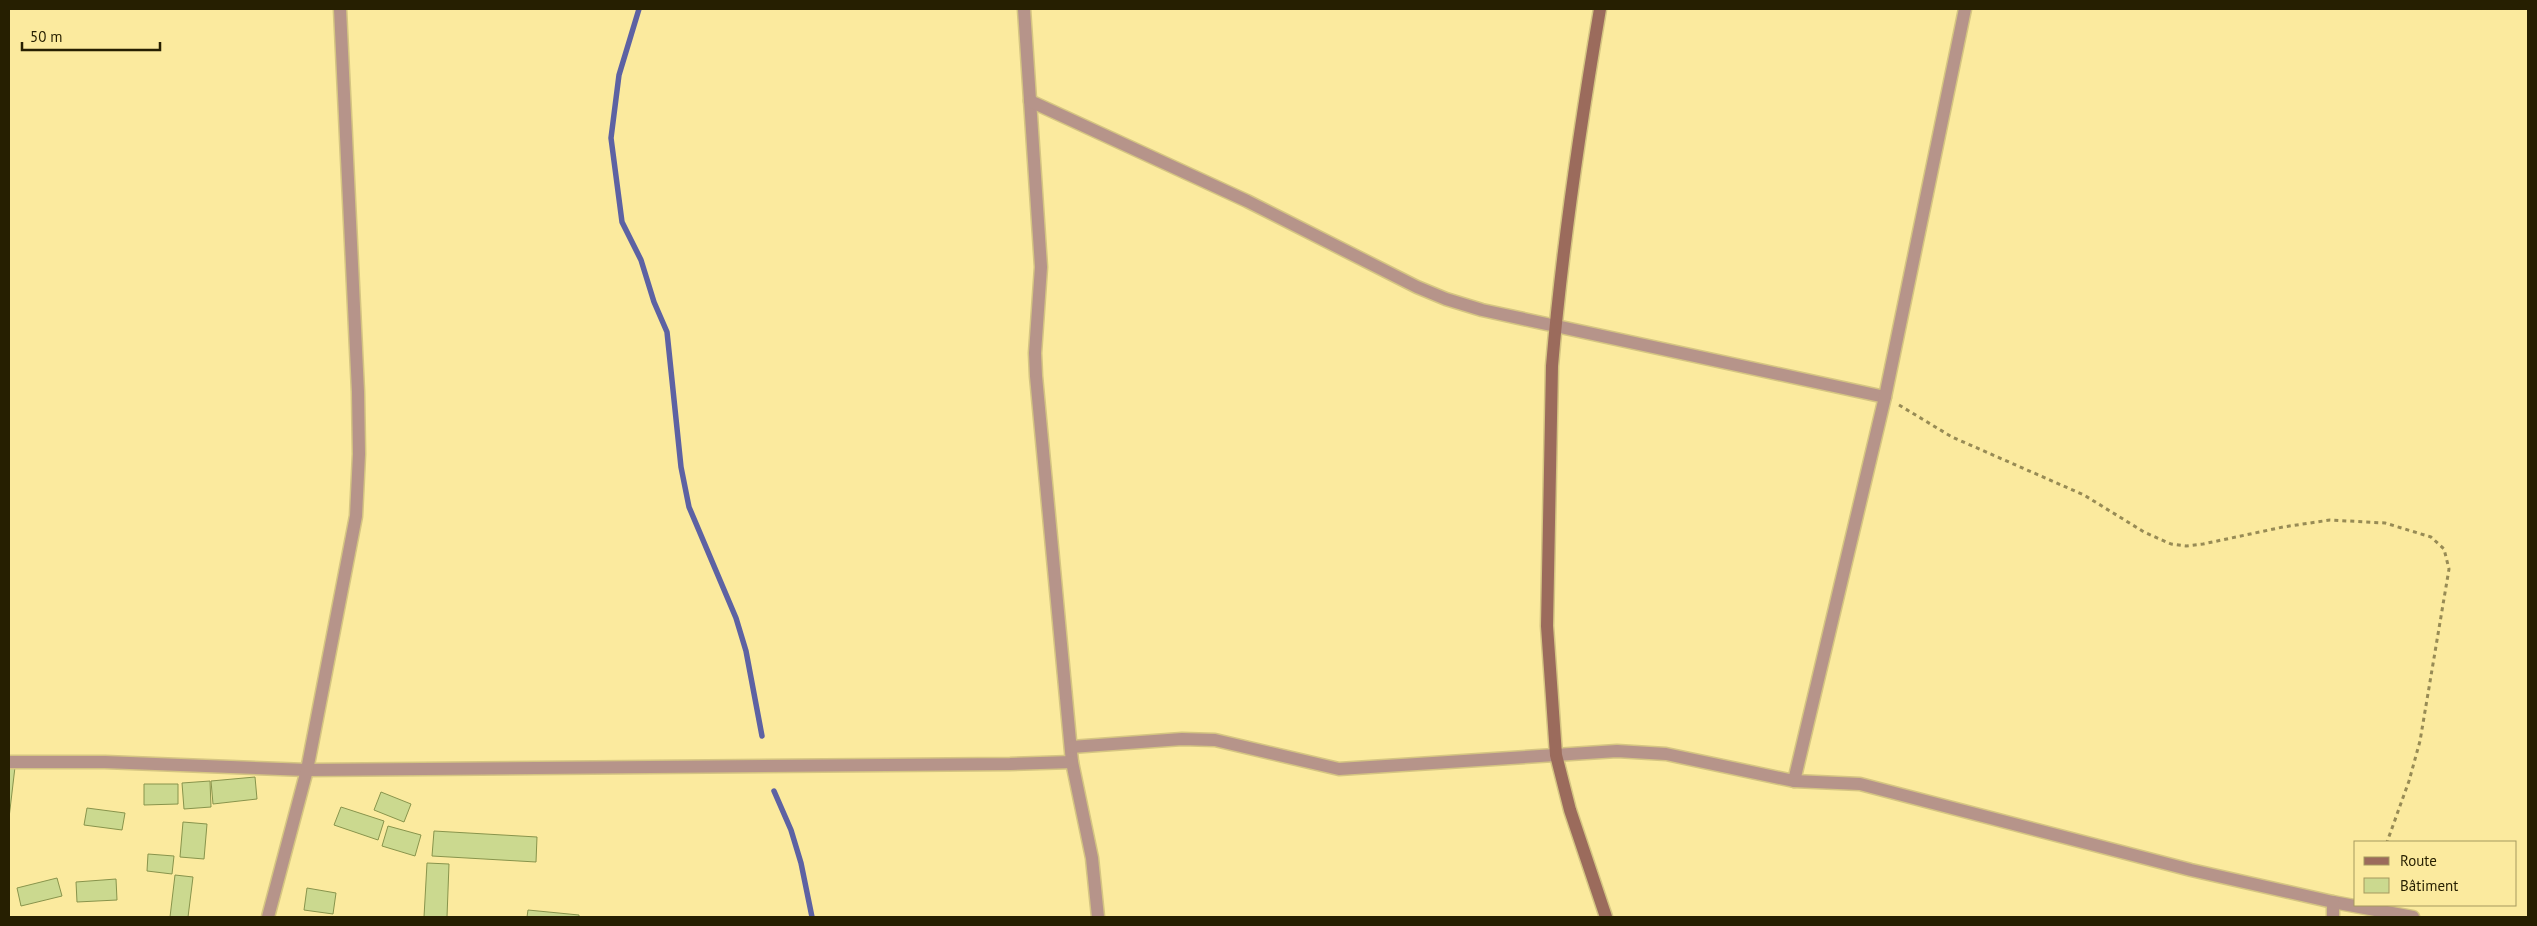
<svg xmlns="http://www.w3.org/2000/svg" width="2537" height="926" viewBox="0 0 2537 926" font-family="'PT Sans',sans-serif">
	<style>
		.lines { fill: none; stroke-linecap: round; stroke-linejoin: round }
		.stream { stroke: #5d62a3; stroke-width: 5.5 }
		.building { fill: #cbd98f; stroke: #88944c }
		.street-casing { stroke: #d5c582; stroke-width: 15 }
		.secondary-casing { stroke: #d5c582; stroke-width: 15 }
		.path { stroke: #978b55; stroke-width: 3; stroke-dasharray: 4 4; stroke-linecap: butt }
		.street { stroke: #b6948a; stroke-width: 12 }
		.secondary { stroke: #9b6b5c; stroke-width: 12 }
	</style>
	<rect width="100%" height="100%" fill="#fbea9e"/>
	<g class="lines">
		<!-- stream -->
		<g class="stream">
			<polyline points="639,9 619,75 611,138 622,222 641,260 654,302 667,332 681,467 689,507 736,618 746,651 762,736"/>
			<polyline points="774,791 791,830 801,863 812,917"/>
		</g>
	</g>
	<!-- building -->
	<g class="building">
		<polygon points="9,766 15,767 9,818"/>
		<polygon points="255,777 257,799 213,804 211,781"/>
		<polygon points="210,781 211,807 184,809 182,783"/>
		<polygon points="144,784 178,784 178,804 144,805"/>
		<polygon points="381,792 411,804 404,822 374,810"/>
		<polygon points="341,807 384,821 378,840 334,825"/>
		<polygon points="87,808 125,813 122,830 84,825"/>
		<polygon points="183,822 207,824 204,859 180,857"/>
		<polygon points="388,826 421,835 415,856 382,846"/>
		<polygon points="434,831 537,837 536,862 432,856"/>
		<polygon points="148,854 174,856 172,874 147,871"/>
		<polygon points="427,863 449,864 447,917 424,917"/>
		<polygon points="175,875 193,877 188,917 170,917"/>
		<polygon points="57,878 62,896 21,906 17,888"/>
		<polygon points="116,879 117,900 77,902 76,882"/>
		<polygon points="307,888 336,893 333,914 304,910"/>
		<polygon points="528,910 579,915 579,917 527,917"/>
	</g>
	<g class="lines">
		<!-- street casing -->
		<g class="street-casing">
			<g id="street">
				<polyline points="1024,9 1041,267 1035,353 1036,376 1072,762 1092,858 1098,917"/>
				<polyline points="1030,101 1247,201 1417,287 1446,299 1482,310 1885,397"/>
				<polyline points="1071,747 1182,739 1215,740 1339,769 1617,751 1666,754 1794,781 1860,784 2191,870 2333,902 2413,917"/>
				<polyline points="9,762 105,762 307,770 1010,764 1072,762"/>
				<polyline points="1794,781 1885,397 1965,9"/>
				<polyline points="2333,902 2333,917"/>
				<polyline points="268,917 307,770 356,516 359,454 358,392 340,9"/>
			</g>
		</g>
		<!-- secondary casing -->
		<g class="secondary-casing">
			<path id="secondary" d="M1600,9C1580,127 1562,247 1552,366L1547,626L1556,755L1570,810L1606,917"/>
		</g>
		<!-- path -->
		<polyline class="path" points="1899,405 1952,437 2084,495 2144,532 2171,544 2186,546 2203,544 2283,527 2330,520 2385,523 2431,537 2444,549 2449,569 2420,741 2409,781 2387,842"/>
		<!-- street -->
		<use href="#street" class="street"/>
		<!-- secondary -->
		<use href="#secondary" class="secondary"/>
	</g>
	<!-- border -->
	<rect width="2537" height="926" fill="none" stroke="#261f01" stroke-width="20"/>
	<!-- legend -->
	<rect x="2354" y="841" width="162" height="65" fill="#fbea9e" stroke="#a6995f"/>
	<rect x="2364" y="857" width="25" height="8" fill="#9b6b5c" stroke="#a6995f"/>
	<text x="2400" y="866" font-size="15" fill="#261f01">Route</text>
	<rect x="2364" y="878" width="25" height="15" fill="#cbd98f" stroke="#a6995f"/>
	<text x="2400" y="891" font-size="15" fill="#261f01">Bâtiment</text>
	<!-- scale -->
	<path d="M22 42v8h138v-8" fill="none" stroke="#261f01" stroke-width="2.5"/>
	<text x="30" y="42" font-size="15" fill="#261f01" stroke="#fbea9e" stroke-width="4" paint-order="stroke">50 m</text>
</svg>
